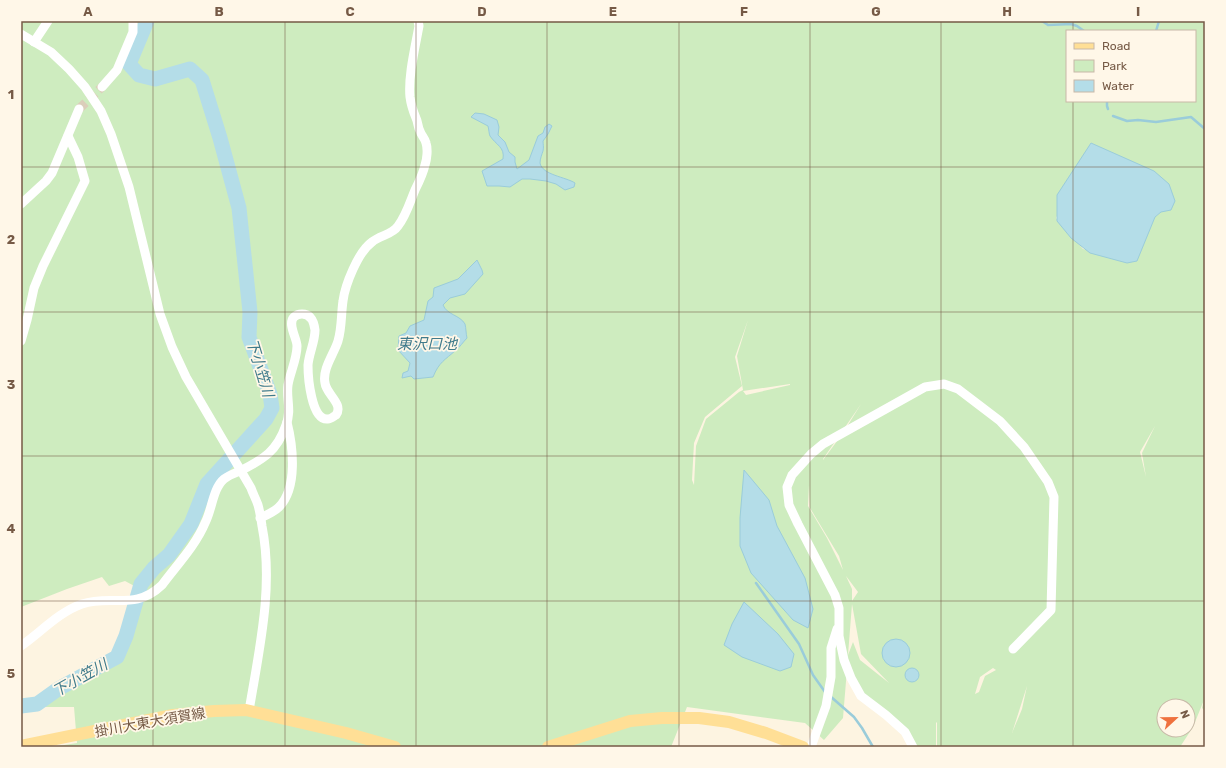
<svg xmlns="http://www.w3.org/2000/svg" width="1226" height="768" viewBox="0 0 1226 768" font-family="Rubik,'Noto Sans JP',sans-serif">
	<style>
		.green { fill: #ceecbf; fill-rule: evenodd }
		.water { fill: #b4dde8; stroke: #9accda }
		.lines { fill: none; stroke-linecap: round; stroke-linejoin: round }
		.stream { stroke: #9accda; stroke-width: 2.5 }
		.river { stroke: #b4dde8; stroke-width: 15 }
		.minor-tunnel { stroke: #dbceba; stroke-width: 9; stroke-dasharray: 9 4.5; stroke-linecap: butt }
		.minor { stroke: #fff; stroke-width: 9 }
		.major { stroke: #ffdf96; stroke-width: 12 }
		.grid { fill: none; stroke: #765a46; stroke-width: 1; stroke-opacity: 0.55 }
		.labels { text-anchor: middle; stroke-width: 3.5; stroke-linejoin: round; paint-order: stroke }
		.street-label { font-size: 14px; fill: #765a46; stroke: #fff7e8 }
		.water-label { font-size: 15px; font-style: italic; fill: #3f7a8b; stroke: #fff7e8 }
		.neatline { fill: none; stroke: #765a46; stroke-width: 1.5 }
		.grid-label { font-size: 13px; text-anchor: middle; font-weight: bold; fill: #765a46 }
	</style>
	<rect width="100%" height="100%" fill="#fdf4e1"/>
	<!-- green -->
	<path class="green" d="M21,21H1205V711L1202,708L1204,700L1193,727L1180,747H937V722L936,723V747H913L905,732L858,691L847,669L843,718L824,740L805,723L687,707L671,747H52L77,743L74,707H37L88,678L124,654L140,589L125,581L109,586L102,577L67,589L21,607ZM1067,31H1195V101H1067ZM1091,143L1161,212L1155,217L1087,250L1083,249L1056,218ZM748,320L737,356L743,390L739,392L706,419L696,446L694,485L692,480L694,443L705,417L742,386L735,357ZM790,385L746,395L743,391L790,384ZM861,404L843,433L823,460V459ZM1155,426L1142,453L1146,477L1140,452ZM809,485L810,508L839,556L843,570L827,538L808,506ZM846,576L858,592L852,601V589ZM852,604L861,654L889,683L860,660L853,642L848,655ZM993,668L996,670L985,676L979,692L975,694L980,677ZM1027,686L1022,709L1012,733ZM1164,706H1188V730H1164Z"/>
	<!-- water -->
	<g class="water">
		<path d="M475,113L484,114L497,120L499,127L498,135L505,142L509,152L515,157V162L517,169L529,160L538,136L543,133L545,127L549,124L552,126L548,134L543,141C543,144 544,147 543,151C542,154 540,159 540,163C542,175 566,177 575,183L574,187L565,190L556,184L546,181L530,179H522L510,187L499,186H487L482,171L503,159C505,147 496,145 490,136C489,134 489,130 488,126L471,117Z"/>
		<polygon points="1091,143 1154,171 1169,184 1175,201 1171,210 1161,212 1155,217 1137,261 1127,263 1090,253 1071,238 1057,221 1057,195"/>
		<path d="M477,260L482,270L483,274L465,294L450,298L443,305C447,315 460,315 465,324C466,328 466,334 467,338C463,342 460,347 456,350C445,360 439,362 433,377L414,379L411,376L402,378L403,373L408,371L410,363L398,350L399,336L406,333L410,326L424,320L428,301L433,297L434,288L458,279Z"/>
		<polygon points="744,470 769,500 777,526 805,578 813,609 808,628 793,620 751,573 740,546 740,518"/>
		<polygon points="744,602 778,634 794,654 791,667 780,671 742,657 724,645 732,624"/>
		<circle cx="896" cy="653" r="14"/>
		<circle cx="912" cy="675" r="7"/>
	</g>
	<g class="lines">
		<!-- stream -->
		<g class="stream">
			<polyline points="1042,21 1048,25 1071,24 1077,26 1084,31"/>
			<polyline points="1156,31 1159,21"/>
			<polyline points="1107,101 1107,106 1108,109"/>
			<polyline points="1113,116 1127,121 1138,120 1156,122 1191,117 1205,129"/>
			<polyline points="756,583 799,644 813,675 825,692"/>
			<polyline points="830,696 854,717 862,728 873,747"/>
		</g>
		<!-- river -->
		<polyline class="river" points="21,706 37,704 58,689 89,672 117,657 126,636 141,584 154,568 169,555 191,524 207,484 266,419 272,408 270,394 249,337 250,312 239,208 220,138 202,80 190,69 155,79 139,75 129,64 147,21"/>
		<!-- minor-tunnel -->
		<polyline class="minor-tunnel" points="79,109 102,87"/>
		<!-- minor -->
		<g class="minor">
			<path d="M21,34L51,52L69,69L85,87L101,111L111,134L129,187L160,314L172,347L186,377L251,488C253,494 256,499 258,505C260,512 261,519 262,526C274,587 259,650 249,711"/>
			<polyline points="34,42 48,21"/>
			<polyline points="102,87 117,70 133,32 133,21"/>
			<polyline points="21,204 46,181 52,173 79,109"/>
			<polyline points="21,341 27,320 34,288 43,266 85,181 78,157 68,136"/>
			<path d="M260,518C267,515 274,512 279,507C298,488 293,446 287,422"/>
			<path d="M21,646C41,632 59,612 82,604C111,594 135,611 162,585C176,566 196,545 205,523C212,510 213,488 224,479C229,475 235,473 240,471C264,459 277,451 286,425C292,410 286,399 288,385C290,373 297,359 297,346C297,338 287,324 294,317C296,315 299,314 302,314C311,314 314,322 315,330C315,342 309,353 308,365C308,376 311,421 328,419C331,419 334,416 336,415C344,404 326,394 325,383C322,369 334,354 338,341C342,328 341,314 343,301C345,285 358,252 372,242C380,235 392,235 398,226C406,216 410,202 415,190C419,182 423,174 425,165C427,159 428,149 426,143C425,138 421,135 420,131C418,128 418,122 416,118C413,111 411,105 410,97C408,76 415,48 419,26L418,21"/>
			<polyline points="811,747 826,706 831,677 831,648 837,629"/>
			<polyline points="913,747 905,732 886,715 861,696 851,678 844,660 839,636 839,608 835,595 798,524 789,505 787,487 792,475 811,454 823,444 925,387 944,384 958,389 1000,421 1024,447 1048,482 1054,497 1051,610 1013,649"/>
		</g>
		<!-- major -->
		<g class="major">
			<polyline points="21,746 173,715 214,711 246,710 346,733 395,747"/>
			<polyline points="548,747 630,721 662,718 699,718 729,722 766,733 803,747"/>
		</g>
	</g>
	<!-- grid -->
	<path class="grid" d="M153,21V747M285,21V747M416,21V747M547,21V747M679,21V747M810,21V747M941,21V747M1073,21V31M1073,101V747M21,167H1205M21,312H1205M21,456H1205M21,601H1205"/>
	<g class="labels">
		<!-- street labels -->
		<g class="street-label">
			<text transform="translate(150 722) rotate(-10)" y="5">掛川大東大須賀線</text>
		</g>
		<!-- water labels -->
		<g class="water-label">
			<text x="427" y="349">東沢口池</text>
			<text transform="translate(260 368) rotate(73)" y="5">下小笠川</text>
			<text transform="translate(80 678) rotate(-29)" y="5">下小笠川</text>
		</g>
	</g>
	<!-- border -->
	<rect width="1226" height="768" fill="none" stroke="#fff7e8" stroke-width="44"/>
	<!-- legend -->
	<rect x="1066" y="30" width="130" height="72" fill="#fff7e8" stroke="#c8b8a7"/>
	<rect x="1074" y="43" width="20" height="6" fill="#ffdf96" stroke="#c8b8a7"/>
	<text x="1102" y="50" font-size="12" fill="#765a46">Road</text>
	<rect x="1074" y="60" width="20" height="12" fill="#ceecbf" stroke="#c8b8a7"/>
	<text x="1102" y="70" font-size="12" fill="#765a46">Park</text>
	<rect x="1074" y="80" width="20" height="12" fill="#b4dde8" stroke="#c8b8a7"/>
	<text x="1102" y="90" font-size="12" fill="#765a46">Water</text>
	<!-- north arrow -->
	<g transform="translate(1176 718) rotate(68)"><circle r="19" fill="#fff7e8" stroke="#c8b8a7"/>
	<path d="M0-3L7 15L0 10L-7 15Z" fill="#ef713e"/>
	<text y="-6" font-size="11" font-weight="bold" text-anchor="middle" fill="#765a46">N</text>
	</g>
	<rect x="22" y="22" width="1182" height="724" class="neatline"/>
	<g class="grid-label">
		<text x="88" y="16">A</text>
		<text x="219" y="16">B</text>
		<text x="350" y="16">C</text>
		<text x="482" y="16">D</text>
		<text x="613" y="16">E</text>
		<text x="744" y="16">F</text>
		<text x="876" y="16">G</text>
		<text x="1007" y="16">H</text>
		<text x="1138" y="16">I</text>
		<text x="11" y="99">1</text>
		<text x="11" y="244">2</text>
		<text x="11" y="389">3</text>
		<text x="11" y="533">4</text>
		<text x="11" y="678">5</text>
	</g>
</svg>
